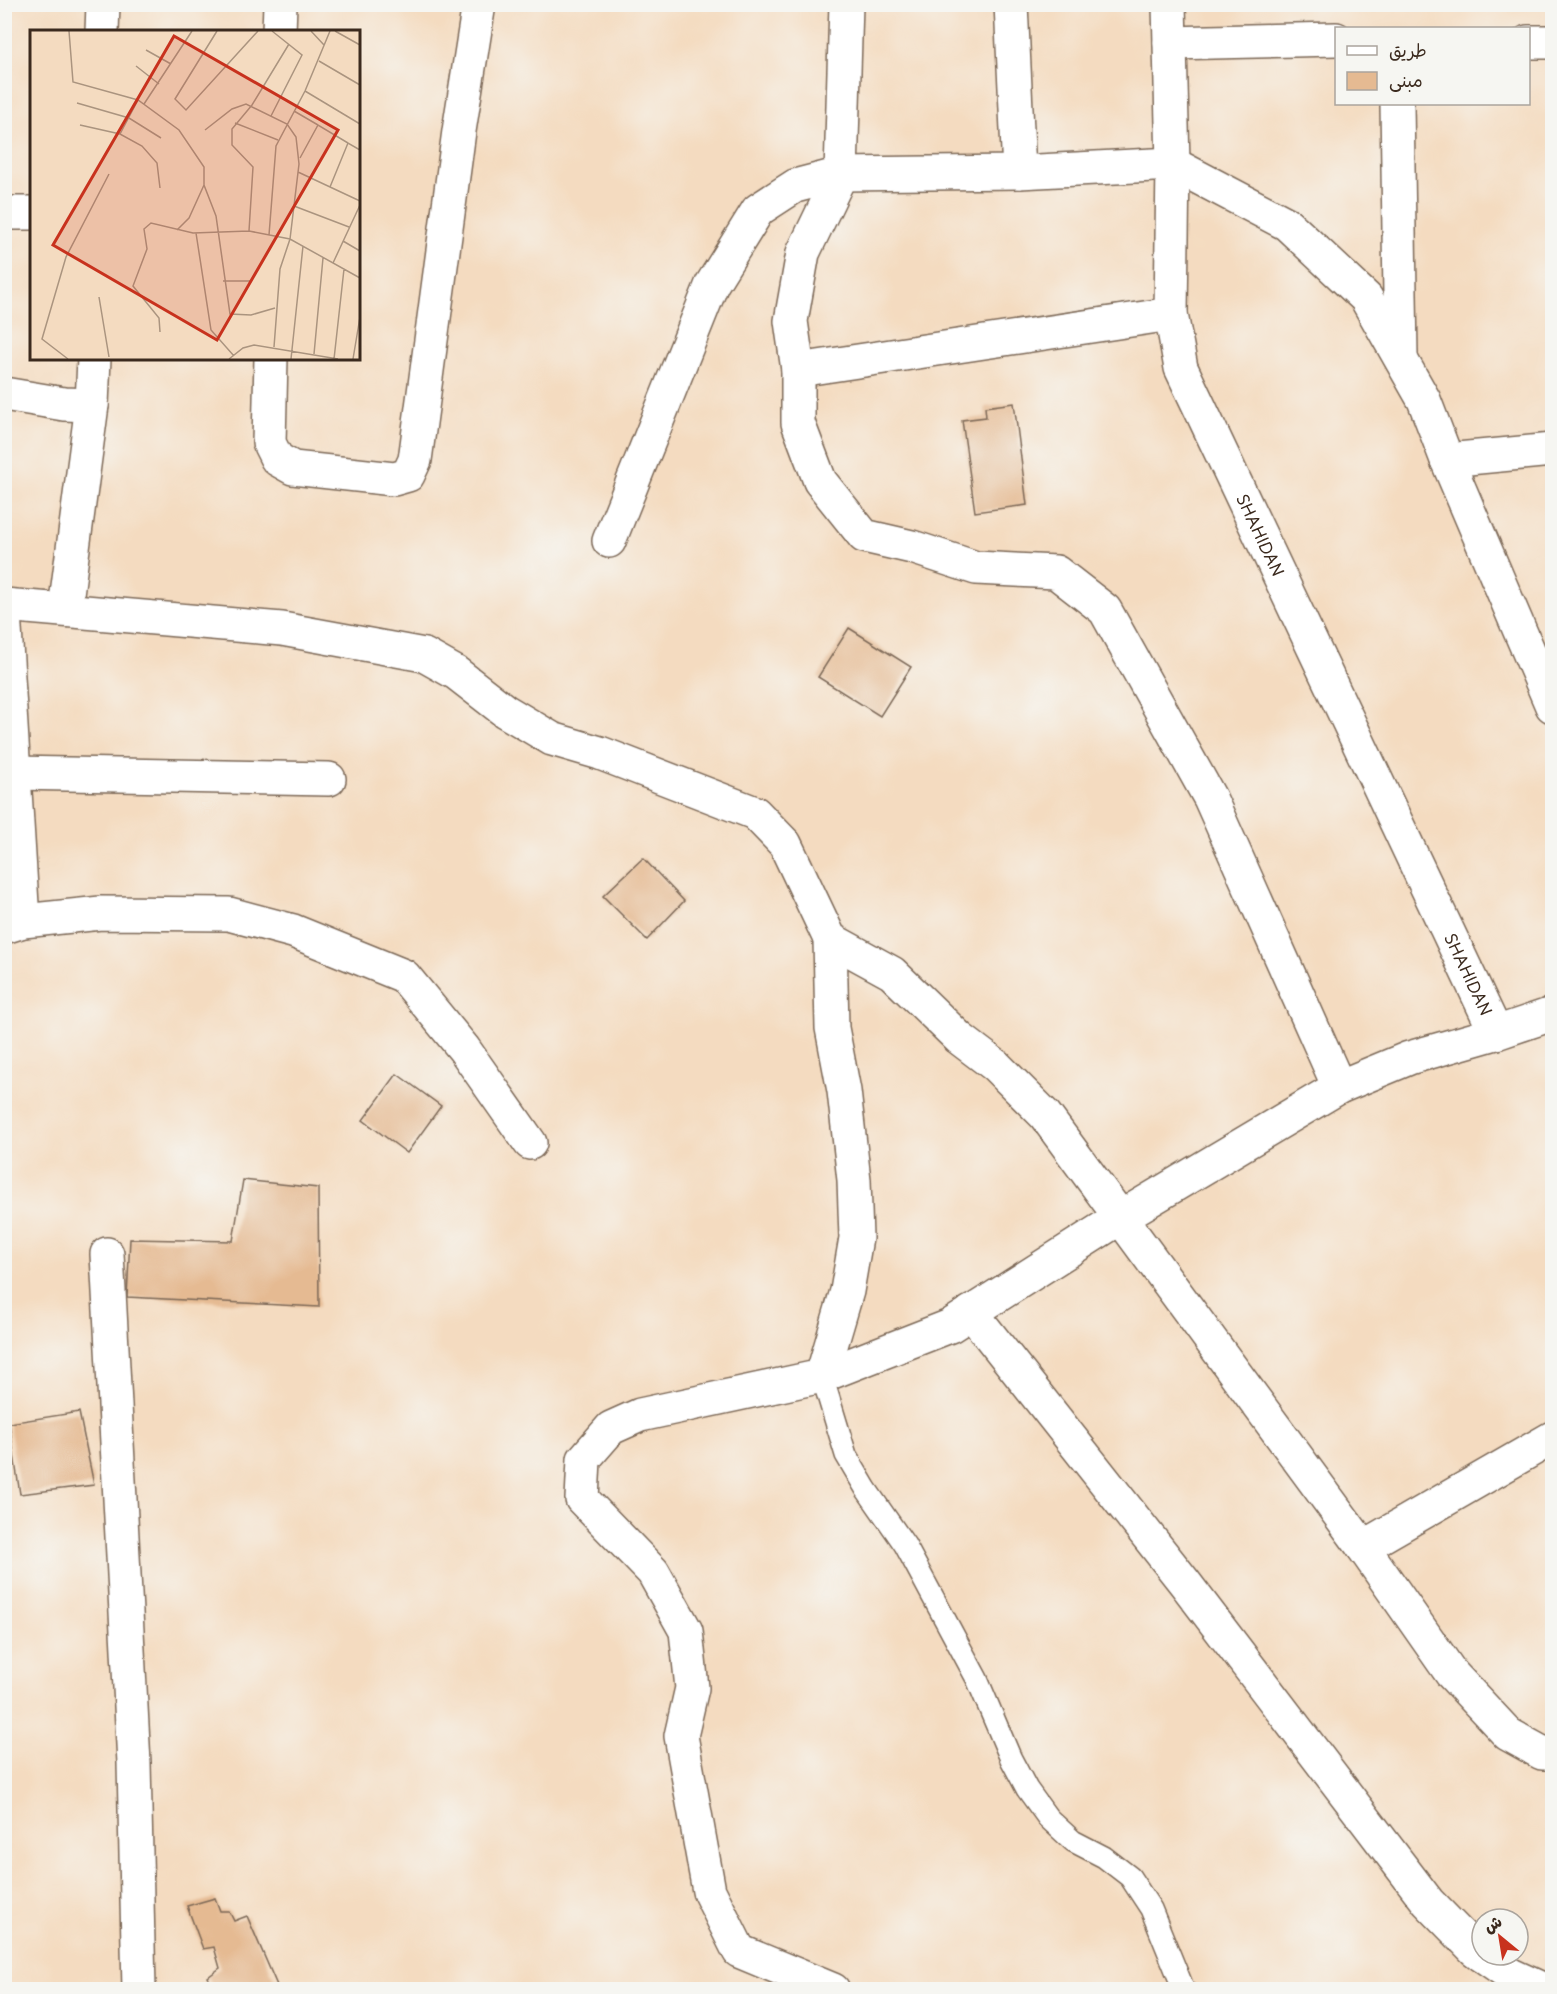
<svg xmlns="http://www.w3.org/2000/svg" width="1557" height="1994" viewBox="0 0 1557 1994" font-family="'Playpen Sans','Playpen Sans Arabic',sans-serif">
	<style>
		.building { fill: #e5ba92 }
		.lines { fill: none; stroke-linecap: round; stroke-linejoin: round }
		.service-casing { stroke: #7c6857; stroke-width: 24 }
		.minor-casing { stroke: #7c6857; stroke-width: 36 }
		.tertiary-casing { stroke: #7c6857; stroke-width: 36 }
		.service { stroke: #fff; stroke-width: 21 }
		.minor { stroke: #fff; stroke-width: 33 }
		.tertiary { stroke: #fff; stroke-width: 33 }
		.labels { text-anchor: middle; stroke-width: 5; stroke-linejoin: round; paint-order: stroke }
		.street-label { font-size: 16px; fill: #3b2a1e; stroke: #f6f6f2 }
		.inset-road { fill: none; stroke: #aa947f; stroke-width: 1.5 }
		.view { fill: #c8321e; fill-opacity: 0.15; stroke: #c8321e; stroke-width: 3 }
		.inset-edge { fill: none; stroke: #3b2a1e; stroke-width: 3 }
	</style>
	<rect width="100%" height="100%" fill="#f6f6f2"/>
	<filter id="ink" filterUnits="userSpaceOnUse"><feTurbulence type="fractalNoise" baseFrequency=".0167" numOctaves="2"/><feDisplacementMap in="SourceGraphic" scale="12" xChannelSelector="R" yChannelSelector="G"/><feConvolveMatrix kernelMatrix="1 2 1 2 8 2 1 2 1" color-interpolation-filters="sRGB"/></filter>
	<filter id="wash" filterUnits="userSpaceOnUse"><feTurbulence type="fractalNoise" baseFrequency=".008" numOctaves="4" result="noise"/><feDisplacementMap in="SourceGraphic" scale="24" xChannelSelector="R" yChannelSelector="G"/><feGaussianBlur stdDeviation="1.35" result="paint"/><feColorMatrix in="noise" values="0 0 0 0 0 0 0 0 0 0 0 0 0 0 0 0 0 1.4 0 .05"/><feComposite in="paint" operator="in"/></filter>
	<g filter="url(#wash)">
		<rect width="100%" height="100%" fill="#f4dbc0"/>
		<g id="blocks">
			<!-- building -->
			<g class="building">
				<polygon points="1014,403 1027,505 975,512 962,420 986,417 985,407"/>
				<polygon points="849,628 911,667 880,716 818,677"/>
				<polygon points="643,858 684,901 647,940 603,896"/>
				<polygon points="397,1074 441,1106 407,1153 363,1120"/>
				<polygon points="243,1180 318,1188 319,1307 127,1297 130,1239 233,1241"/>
				<polygon points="79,1412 94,1485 20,1494 9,1423"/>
				<polygon points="215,1898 220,1911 229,1911 234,1921 247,1916 279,1990 214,1990 208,1977 220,1968 214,1947 203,1949 187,1906"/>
			</g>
		</g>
	</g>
	<g filter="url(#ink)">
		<use href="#blocks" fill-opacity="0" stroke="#7c6857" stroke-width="1.5"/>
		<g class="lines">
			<!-- service casing -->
			<g class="service-casing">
				<polyline id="service" points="822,1376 846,1455 866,1489 905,1545 977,1679 1011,1759 1027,1789 1048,1818 1073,1841 1104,1857 1130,1877 1151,1909 1184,1990"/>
			</g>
			<!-- minor casing -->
			<g class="minor-casing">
				<g id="minor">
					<polyline points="846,4 841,174 803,253 791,321 798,370 798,423 820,481 864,536 912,547 976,568 1056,572 1105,610 1210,798 1339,1087"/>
					<polyline points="1011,4 1019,172"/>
					<path id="s1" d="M1169,4L1173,164L1171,314L1181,368L1496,1033"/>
					<polyline points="102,32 103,4"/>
					<polyline points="279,32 280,4"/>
					<polyline points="1528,42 1552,42"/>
					<polyline points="1170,43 1336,39"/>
					<polyline points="1397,104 1401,357"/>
					<polyline points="4,213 32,213"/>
					<polyline points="271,358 269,443 277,459 293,468 394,479 408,475 415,460 459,131 479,4"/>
					<polyline points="798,370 1171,314"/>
					<polyline points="4,394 64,404 92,405"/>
					<polyline points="1447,460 1552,450"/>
					<polyline points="609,541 712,284 758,210 795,186 841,174 1019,172 1173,164 1287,224 1366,298 1424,400 1447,460 1552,706"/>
					<polyline points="4,605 282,629 424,655 456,673 505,711 552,739 600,753 755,813 785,844 830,939 892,973 959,1038 996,1066 1045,1115 1363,1547 1451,1673 1508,1734 1542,1753 1552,1753"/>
					<polyline points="65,609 92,405 94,358"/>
					<polyline points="4,612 23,921"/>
					<polyline points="4,775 15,773 329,779"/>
					<polyline points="4,927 23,921 101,913 229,914 293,931 404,976 464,1049 530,1143"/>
					<polyline points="107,1254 134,1763 139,1990"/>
					<polyline points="971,1312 1185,1583 1428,1902 1474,1949 1482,1955"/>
					<polyline points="822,1376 847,1291 856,1238 854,1180 844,1091 832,1028 830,939"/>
					<polyline points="1363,1547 1552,1438"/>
					<polyline points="1482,1955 1511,1975 1544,1990"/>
					<polyline points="833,1990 739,1951 709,1891 681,1736 692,1688 686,1631 653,1572 582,1499 584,1459 611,1428 640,1415 822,1376 950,1326 1121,1217"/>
				</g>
			</g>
			<!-- tertiary casing -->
			<g class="tertiary-casing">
				<polyline id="tertiary" points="1121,1217 1339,1087 1409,1058 1496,1033 1552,1014"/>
			</g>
			<!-- service -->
			<use href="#service" class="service"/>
			<!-- minor -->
			<use href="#minor" class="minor"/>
			<!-- tertiary -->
			<use href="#tertiary" class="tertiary"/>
		</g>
	</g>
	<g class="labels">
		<!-- street labels -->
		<g class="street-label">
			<text dy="6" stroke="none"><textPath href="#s1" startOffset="550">SHAHIDAN</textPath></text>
			<text dy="6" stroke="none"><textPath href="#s1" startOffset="1036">SHAHIDAN</textPath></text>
		</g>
	</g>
	<!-- overview -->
	<g transform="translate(30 30)">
		<rect width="330" height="330" fill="#f4dbc0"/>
		<path class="inset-road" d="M39,1L43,52L108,70L149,100L174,137V155L186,186L200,284L221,285L245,278M187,1L145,69L156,80L228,1M281,1L294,15M305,1L330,15M116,20L141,34M289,31L330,55M106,36L129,54M275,61L330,94M47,73L99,88L131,108M114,74L162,1M264,81L288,95M241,86L272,25L242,1M205,93L248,110M50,95L90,104L112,116L127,133L130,158M175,100L202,79L216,74L257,94L266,107L269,134L260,209L250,239L244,317M90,104L108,70M270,128L288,95L318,113M268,142L330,171M300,157L318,113L330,120M264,176L319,197M147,200L159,188L174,155M219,201L223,137L202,115V99L222,75L259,14M166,203L181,300L204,326M239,205L246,116L275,61L300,1M313,211L330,221M303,233L330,175M193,251H220M69,267L79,327M130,302L129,288L103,256L117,219L114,199L121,193L163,203L219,201L260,209L330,248M284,324L293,228M38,329L12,309L36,227L79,144M199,329L213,318L224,315L308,329M261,329L273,216M304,329L314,239M323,329L330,287"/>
		<path class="view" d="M144,6L308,100L187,310L23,215Z"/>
		<rect width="330" height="330" class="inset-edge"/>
	</g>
	<!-- margin -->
	<rect width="1557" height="1994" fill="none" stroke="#f6f6f2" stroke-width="24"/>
	<!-- legend -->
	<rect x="1335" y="27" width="195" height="78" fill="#f6f6f2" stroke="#aba49d" stroke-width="1.5"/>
	<rect x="1347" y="46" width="30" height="9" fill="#ffffff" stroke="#aba49d" stroke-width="1.5"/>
	<text x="1389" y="57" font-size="18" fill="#3b2a1e">طريق</text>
	<rect x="1347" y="72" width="30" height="18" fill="#e5ba92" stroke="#aba49d" stroke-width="1.5"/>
	<text x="1389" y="87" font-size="18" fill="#3b2a1e">مبنى</text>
	<!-- north arrow -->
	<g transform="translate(1500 1937) rotate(330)"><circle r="28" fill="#f6f6f2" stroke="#aba49d" stroke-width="1.5"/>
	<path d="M0-4.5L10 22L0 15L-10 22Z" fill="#c8321e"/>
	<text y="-9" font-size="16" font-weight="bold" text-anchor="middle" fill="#3b2a1e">ش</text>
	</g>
</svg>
